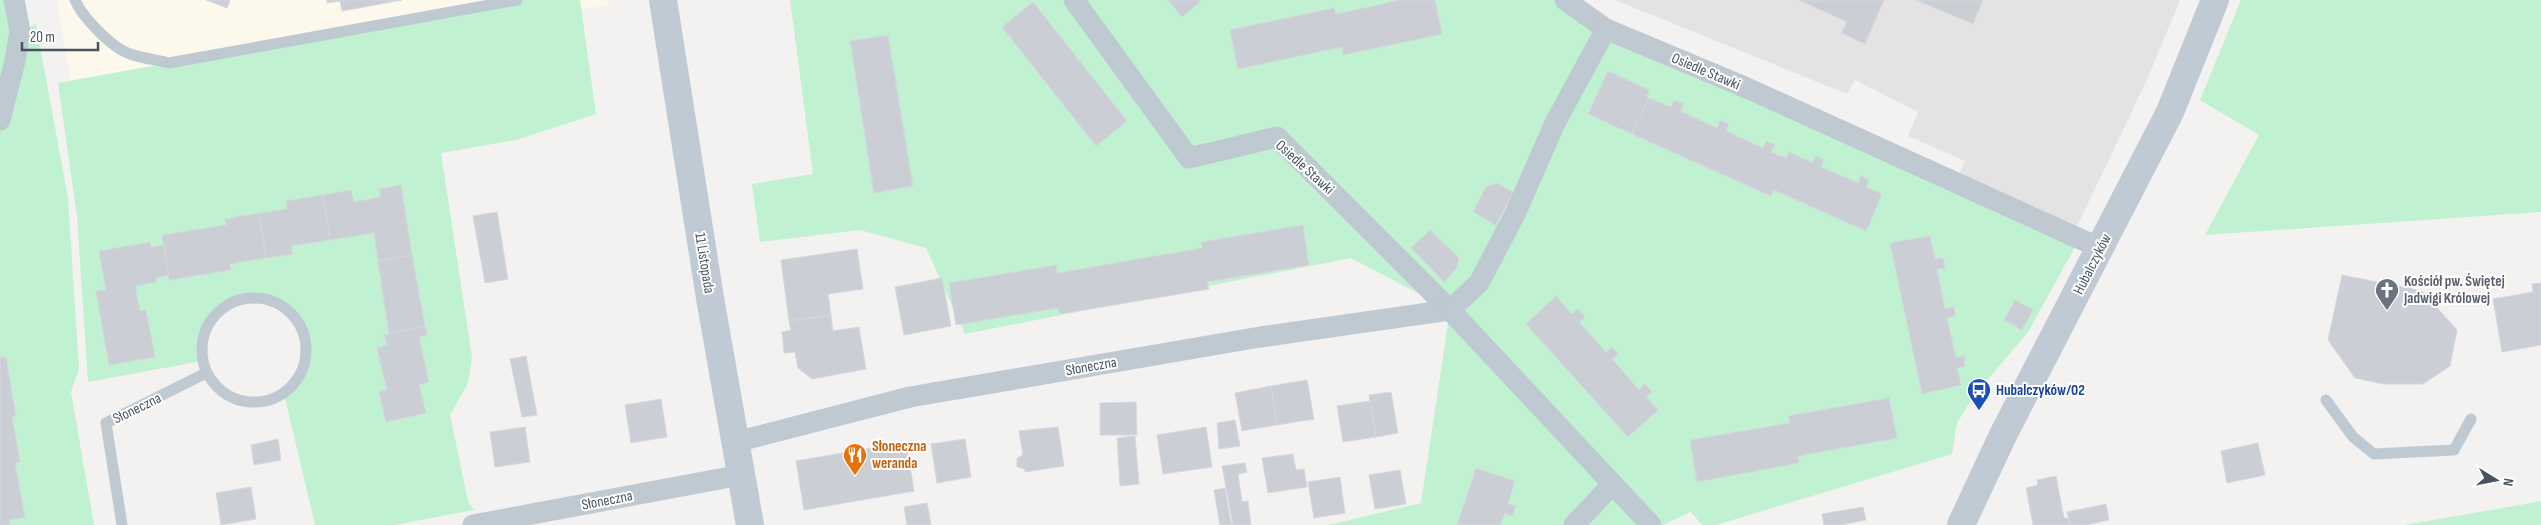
<svg xmlns="http://www.w3.org/2000/svg" width="2541" height="525" viewBox="0 0 2541 525" font-family="'Sofia Sans Condensed',sans-serif">
	<style>
		.commercial { fill: #fdf8ec }
		.education { fill: #e5e2e3 }
		.green { fill: #c0f1d1 }
		.building { fill: #cbced4; stroke: #d5d8dd }
		.lines { fill: none; stroke-linecap: round; stroke-linejoin: round }
		.lane { stroke: #bfc9d1; stroke-width: 11 }
		.street { stroke: #bfc9d1; stroke-width: 21 }
		.secondary { stroke: #bfcad5; stroke-width: 28 }
		.labels { text-anchor: middle; stroke-width: 4; stroke-linejoin: round; paint-order: stroke }
		.street-label { font-size: 15px; fill: #485560; stroke: #fff }
		.worship-label { font-size: 15px; font-weight: bold; fill: #5b616d; stroke: #fff; text-anchor: start }
		.transit-label { font-size: 15px; font-weight: bold; fill: #164399; stroke: #fff; text-anchor: start }
		.food-label { font-size: 15px; font-weight: bold; fill: #c56008; stroke: #fff; text-anchor: start }
	</style>
	<rect width="100%" height="100%" fill="#f4f1f1"/>
	<!-- commercial -->
	<polygon class="commercial" points="57,0 608,0 609,5 74,99"/>
	<!-- education -->
	<polygon class="education" points="1615,0 2180,0 2146,82 2077,226 1959,174 1965,161 1908,136 1918,112 1855,80 1847,94"/>
	<!-- green -->
	<g class="green">
		<polygon points="0,0 14,0 20,31 36,24 68,198 79,369 71,392 94,525 0,525"/>
		<path d="M517,0H580L596,114L516,140L441,153L472,357L468,383L450,415L468,501L474,510L394,525H315L284,394C289,388 300,379 303,370C304,366 304,360 304,355C310,288 217,277 203,338C201,345 202,354 202,361L88,382L77,216L58,83Z"/>
		<polygon points="790,0 1565,0 2080,238 2028,332 1973,397 1957,423 1952,454 1716,525 1702,525 1691,512 1663,525 1328,525 1421,503 1450,310 1351,258 965,334 926,248 860,230 760,242 752,184 813,174"/>
		<polygon points="2241,0 2541,0 2541,212 2205,235 2259,135 2200,100"/>
		<polygon points="2541,501 2541,525 2405,525 2531,503"/>
	</g>
	<!-- building -->
	<g class="building">
		<polygon points="206,0 230,0 227,8"/>
		<polygon points="327,0 402,0 342,11 340,1 327,3"/>
		<polygon points="1168,0 1202,0 1182,17"/>
		<polygon points="1400,0 1435,0 1442,34 1343,55 1342,47 1238,69 1230,30 1334,8 1336,14"/>
		<polygon points="1799,0 1884,0 1865,44 1842,33 1847,22"/>
		<polygon points="1916,0 1983,0 1973,24"/>
		<polygon points="1033,2 1127,121 1096,146 1002,27"/>
		<polygon points="888,35 913,186 874,193 850,41"/>
		<polygon points="1608,71 1649,90 1647,96 1649,98 1632,134 1588,114"/>
		<polygon points="1649,98 1671,107 1674,100 1684,104 1680,111 1717,128 1720,120 1729,124 1726,131 1763,148 1766,141 1775,145 1771,152 1786,158 1789,152 1812,163 1816,156 1824,160 1821,167 1858,183 1861,176 1869,180 1866,187 1882,194 1866,231 1774,190 1771,196 1632,134"/>
		<polygon points="1497,183 1513,192 1496,225 1473,212 1486,187"/>
		<polygon points="401,185 412,255 378,261 374,233 330,240 323,195 351,190 354,202 381,197 379,189"/>
		<polygon points="323,195 330,240 291,246 293,254 266,258 259,213 287,209 286,201"/>
		<polygon points="497,212 508,279 485,283 473,216"/>
		<polygon points="259,213 266,258 230,264 231,270 169,280 162,235 226,225 225,219"/>
		<polygon points="1303,225 1309,265 1207,282 1209,289 1060,314 1058,308 956,325 949,283 1056,265 1057,273 1202,248 1201,242"/>
		<polygon points="1430,230 1459,258 1456,269 1444,282 1411,248"/>
		<polygon points="1930,236 1935,259 1943,258 1945,268 1937,269 1945,309 1954,307 1955,316 1947,318 1956,358 1964,356 1965,366 1957,368 1961,385 1922,394 1890,243"/>
		<polygon points="150,242 151,247 164,245 169,275 156,278 157,282 135,286 140,311 146,310 155,357 109,365 96,291 106,290 99,251"/>
		<polygon points="857,249 863,289 828,294 831,315 789,321 781,260"/>
		<polygon points="412,255 425,326 389,334 378,261"/>
		<polygon points="2342,275 2422,291 2457,330 2450,366 2423,384 2383,384 2355,378 2328,340"/>
		<polygon points="942,278 951,326 904,335 895,287"/>
		<polygon points="2541,283 2541,345 2502,352 2493,299 2533,292 2532,284"/>
		<polygon points="1556,296 1572,314 1578,309 1585,317 1579,322 1606,352 1612,347 1618,354 1612,359 1639,390 1645,384 1652,392 1646,397 1658,410 1628,437 1526,324"/>
		<polygon points="2015,300 2033,310 2022,330 2004,320"/>
		<polygon points="831,315 833,331 859,327 866,369 812,379 798,368 795,352 784,353 782,332 791,330 789,321"/>
		<polygon points="425,326 427,335 419,337 429,382 419,385 426,413 386,422 379,392 387,390 377,348 387,345 384,335"/>
		<polygon points="526,356 537,415 522,417 510,359"/>
		<polygon points="6,357 16,416 12,417 20,462 15,463 25,517 9,520 10,525 0,525 0,358"/>
		<polygon points="1307,380 1314,419 1277,425 1271,386"/>
		<polygon points="1271,386 1277,425 1242,431 1235,393"/>
		<polygon points="1391,392 1398,433 1376,437 1369,395"/>
		<polygon points="1889,398 1897,438 1798,456 1799,463 1697,482 1690,440 1790,423 1788,416"/>
		<polygon points="661,399 667,437 631,443 625,405"/>
		<polygon points="1370,401 1376,437 1343,442 1337,406"/>
		<polygon points="1136,402 1137,435 1100,435 1100,403"/>
		<polygon points="1235,420 1240,446 1219,449 1217,423"/>
		<polygon points="525,427 530,462 495,467 490,432"/>
		<polygon points="1058,427 1064,466 1025,472 1025,469 1017,467 1017,458 1023,455 1019,431"/>
		<polygon points="1206,427 1212,467 1163,474 1157,435"/>
		<polygon points="1135,436 1139,484 1120,486 1117,438"/>
		<polygon points="278,439 281,460 254,465 251,445"/>
		<polygon points="965,439 971,477 937,483 931,444"/>
		<polygon points="906,442 914,491 804,510 796,461"/>
		<polygon points="2258,443 2265,475 2227,483 2221,451"/>
		<polygon points="1293,454 1296,470 1304,469 1307,487 1268,493 1262,458"/>
		<polygon points="1245,463 1247,472 1238,474 1242,502 1248,501 1251,525 1233,525 1222,466"/>
		<polygon points="1476,468 1515,481 1508,504 1516,506 1512,516 1505,513 1500,525 1457,525"/>
		<polygon points="1400,470 1406,504 1375,509 1369,475"/>
		<polygon points="2056,476 2064,518 2068,518 2070,525 2033,525 2026,488 2038,485 2037,480"/>
		<polygon points="1340,477 1345,513 1314,518 1308,482"/>
		<polygon points="251,487 256,519 221,525 216,493"/>
		<polygon points="1225,488 1230,518 1232,525 1220,525 1219,520 1214,490"/>
		<polygon points="927,503 931,525 907,525 904,507"/>
		<polygon points="2106,504 2109,520 2086,525 2070,525 2067,512"/>
		<polygon points="1863,507 1866,520 1840,525 1824,525 1822,514"/>
	</g>
	<g class="lines">
		<!-- lane -->
		<g class="lane">
			<path d="M75,0C82,17 112,48 130,54C142,58 156,60 169,63L517,0"/>
			<circle cx="254" cy="350" r="52"/>
			<polyline points="2326,400 2353,437 2374,454 2454,450 2471,419"/>
			<polyline points="122,525 106,423 206,373"/>
		</g>
		<!-- street -->
		<g class="street">
			<polyline points="1074,0 1189,158 1277,137 1450,310"/>
			<polyline points="1565,0 1606,29"/>
			<polyline points="0,120 15,61 20,31 14,0"/>
			<polyline points="736,442 910,397 1260,337 1450,310"/>
			<polyline points="473,525 741,475"/>
			<polyline points="1574,525 1612,485"/>
			<polyline points="1651,525 1450,310 1479,283 1515,214 1556,121 1606,29 1747,88 2100,248"/>
		</g>
		<!-- secondary -->
		<g class="secondary">
			<polyline points="663,0 710,298 750,525"/>
			<polyline points="1961,525 2003,435 2170,112 2215,0"/>
		</g>
	</g>
	<!-- icons -->
	<defs>
		<g id="church-pin" transform="scale(1.25)"><path d="M0 17L-7.5 6A9.5 9.5 0 1 1 7.5 6Z" fill="#6b7280" stroke="#fff"/><path d="M-1.2-6h2.4v3.5h3.3v2.4h-3.3V6h-2.4V-.1h-3.3v-2.4h3.3Z" fill="#fff"/></g>
		<g id="bus-pin" transform="scale(1.25)"><path d="M0 17L-7.5 6A9.5 9.5 0 1 1 7.5 6Z" fill="#1a4fb4" stroke="#fff"/><path d="M-5-6H5V4H4V6H2V4H-2V6H-4V4H-5ZM-3.5-4V0h7V-4ZM-3.5 1.2v1.5H-2V1.2ZM2 1.2v1.5H3.5V1.2Z" fill="#fff"/></g>
		<g id="restaurant-pin" transform="scale(1.25)"><path d="M0 17L-7.5 6A9.5 9.5 0 1 1 7.5 6Z" fill="#e8710a" stroke="#fff"/><path d="M-5-6h1v4h1v-4h1v4h1v-4h1v5L-1.5 .5V6h-2V.5L-5-1ZM5-6V6H3V1.5H1.5Q1.5-4 5-6Z" fill="#fff"/></g>
	</defs>
	<g fill-rule="evenodd">
		<use href="#church-pin" x="2387" y="290"/>
		<use href="#bus-pin" x="1979" y="390"/>
		<use href="#restaurant-pin" x="855" y="455"/>
	</g>
	<g class="labels">
		<!-- street labels -->
		<g class="street-label">
			<text transform="translate(1706 71) rotate(23)" y="5">Osiedle Stawki</text>
			<text transform="translate(1305 167) rotate(42)" y="5">Osiedle Stawki</text>
			<text transform="translate(705 263) rotate(81)" y="5">11 Listopada</text>
			<text transform="translate(2092 264) rotate(-63)" y="5">Hubalczyków</text>
			<text transform="translate(1091 366) rotate(-10)" y="5">Słoneczna</text>
			<text transform="translate(137 408) rotate(-26)" y="5">Słoneczna</text>
			<text transform="translate(607 500) rotate(-11)" y="5">Słoneczna</text>
		</g>
		<!-- worship labels -->
		<g class="worship-label">
			<text x="2404" y="286">Kościół pw. Świętej<tspan x="2404" dy="17">Jadwigi Królowej</tspan></text>
		</g>
		<!-- transit labels -->
		<g class="transit-label">
			<text x="1996" y="395">Hubalczyków/02</text>
		</g>
		<!-- food labels -->
		<g class="food-label">
			<text x="872" y="451">Słoneczna<tspan x="872" dy="17">weranda</tspan></text>
		</g>
	</g>
	<!-- north arrow -->
	<g transform="translate(2496 480) rotate(100)" stroke="#ffffff" stroke-width="4" paint-order="stroke">
	<path d="M0-4L9 19L0 12L-9 19Z" fill="#485560"/>
	<text y="-8" font-size="14" font-weight="bold" text-anchor="middle" fill="#485560">N</text>
	</g>
	<!-- scale -->
	<path d="M22 42v8h76v-8" fill="none" stroke="#485560" stroke-width="2.5"/>
	<text x="30" y="42" font-size="15" fill="#485560" stroke="#ffffff" stroke-width="4" paint-order="stroke">20 m</text>
</svg>
